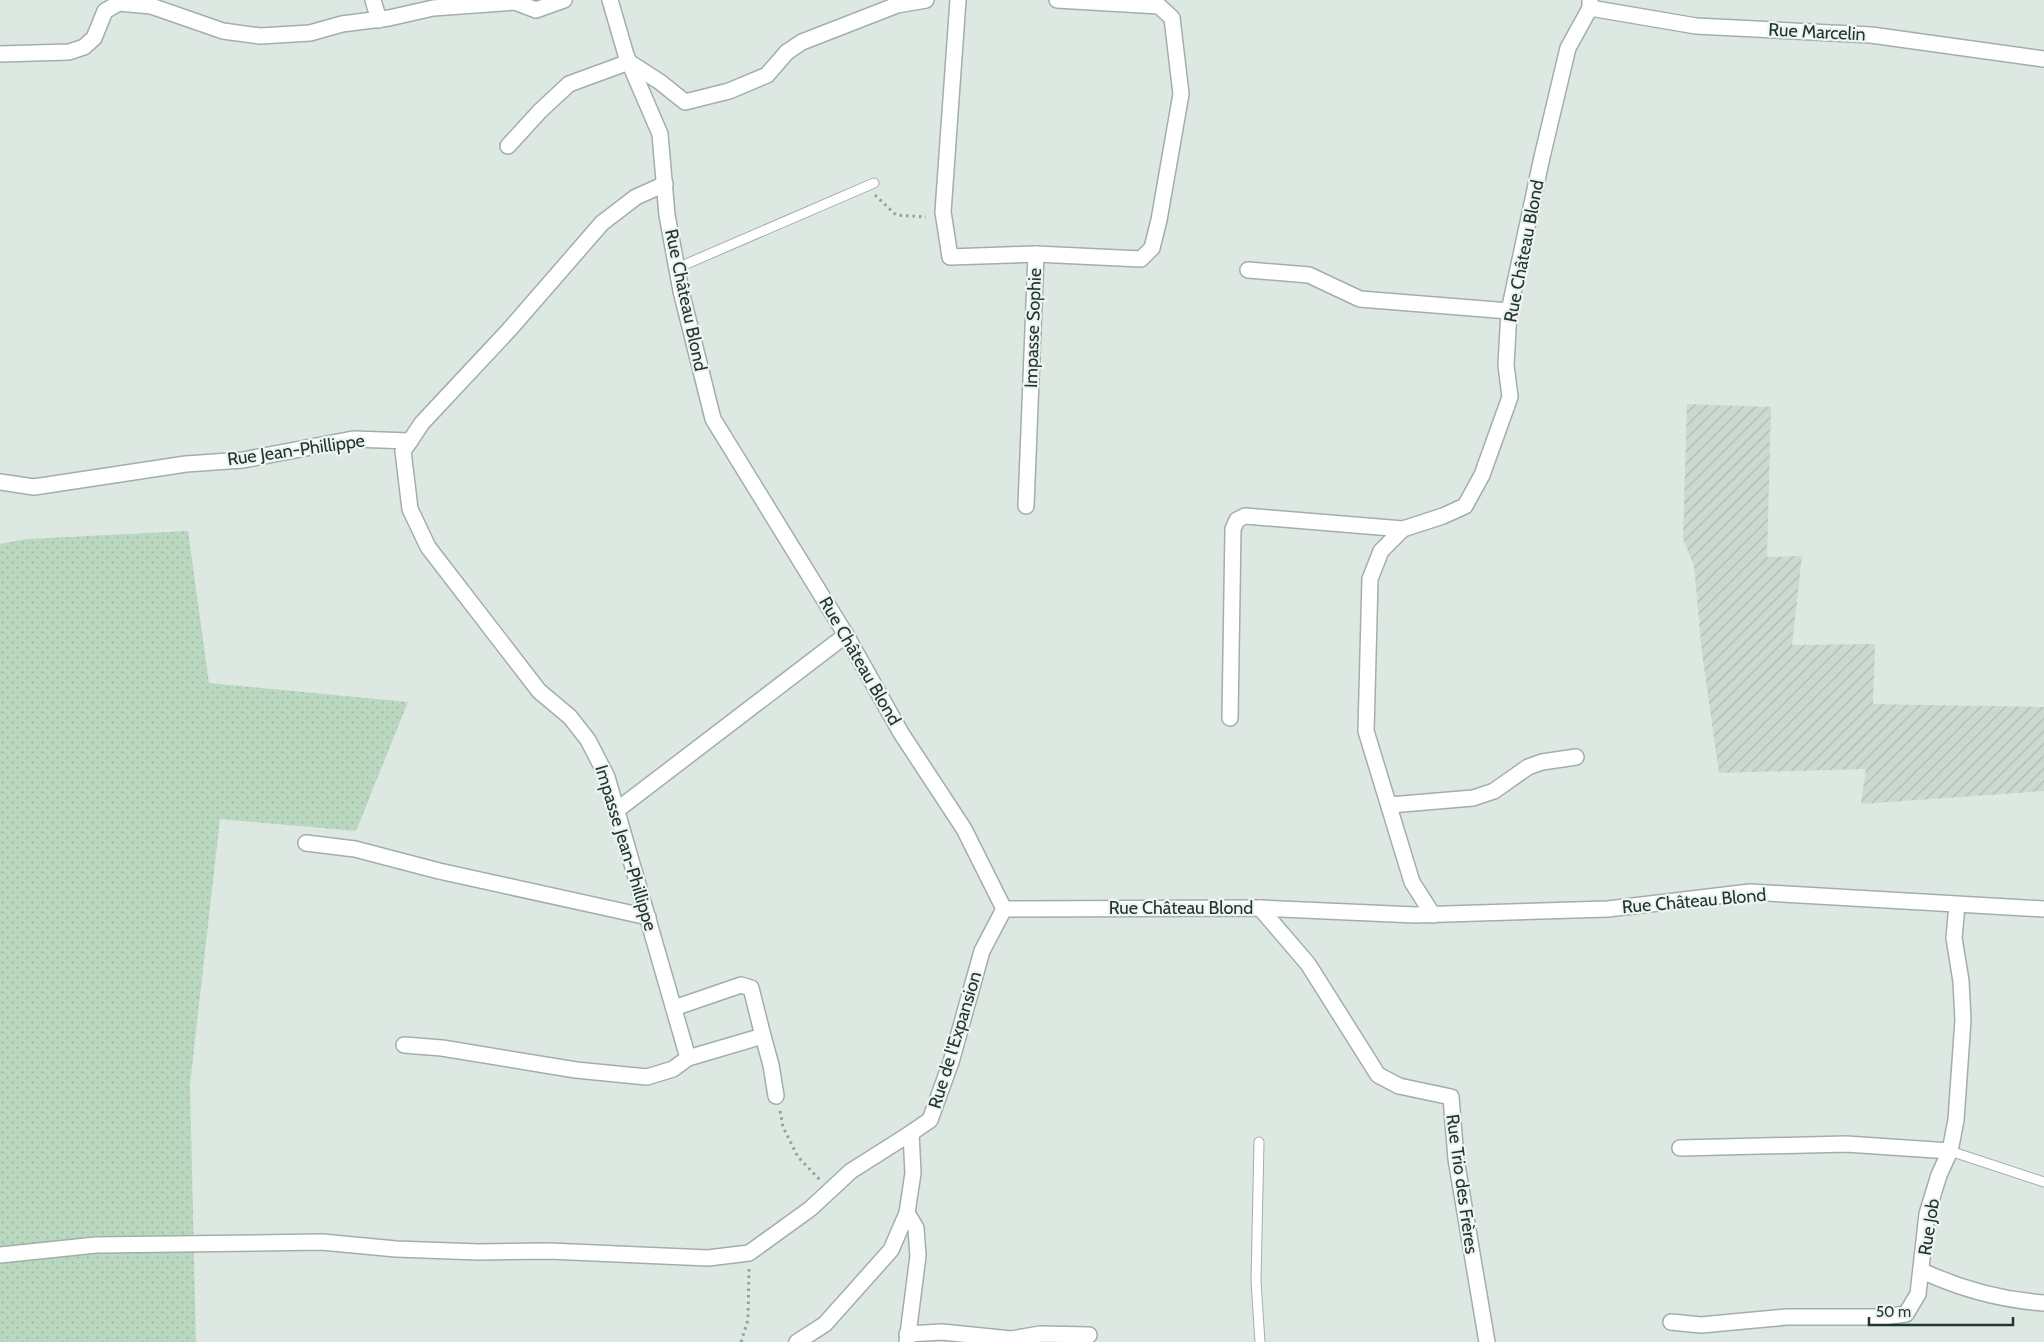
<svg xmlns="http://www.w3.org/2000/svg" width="2044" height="1342" viewBox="0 0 2044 1342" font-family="Cabin,sans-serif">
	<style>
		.industrial { fill: url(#industrial-furrows) }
		.green { fill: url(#green-dots) }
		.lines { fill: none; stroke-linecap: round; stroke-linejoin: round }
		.lane-casing { stroke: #a2afa9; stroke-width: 11 }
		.street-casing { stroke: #a2afa9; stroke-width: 18 }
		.path { stroke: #82a99a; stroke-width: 3; stroke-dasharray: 2.5 4; stroke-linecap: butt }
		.lane { stroke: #fff; stroke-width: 9 }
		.street { stroke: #fff; stroke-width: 15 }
		.labels { text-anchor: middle; stroke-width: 4.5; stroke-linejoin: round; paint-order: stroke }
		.street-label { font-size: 18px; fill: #21362f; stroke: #eef5f1 }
	</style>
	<defs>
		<pattern id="industrial-furrows" width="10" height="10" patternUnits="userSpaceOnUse" patternTransform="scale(1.25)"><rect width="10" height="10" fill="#cdd8d2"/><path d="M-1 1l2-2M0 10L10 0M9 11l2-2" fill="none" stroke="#b0bab5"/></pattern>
		<pattern id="green-dots" width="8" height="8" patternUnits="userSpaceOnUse" patternTransform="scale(1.25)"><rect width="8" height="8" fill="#b9d8bf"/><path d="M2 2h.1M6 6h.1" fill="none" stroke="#9fbaa4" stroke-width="1.8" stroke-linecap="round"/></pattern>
	</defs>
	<rect width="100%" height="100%" fill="#dee8e3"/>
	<!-- industrial -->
	<polygon class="industrial" points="1687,404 1771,407 1767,557 1802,556 1792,645 1875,644 1873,704 2044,707 2044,791 1861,804 1866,769 1719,773 1702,653 1694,566 1683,539"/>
	<!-- green -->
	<polygon class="green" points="188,531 209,683 408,702 356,831 220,819 190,1084 196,1342 0,1342 0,544 27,539"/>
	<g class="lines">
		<!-- lane casing -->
		<g class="lane-casing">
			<g id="lane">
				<polyline points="677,268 874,183"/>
				<polyline points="1259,1142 1256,1281 1260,1342"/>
				<polyline points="1950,1151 2044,1182"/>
			</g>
		</g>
		<!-- street casing -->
		<g class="street-casing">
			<g id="street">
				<polyline points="373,0 379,20"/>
				<polyline points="610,0 626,55 660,134 667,215 681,291 713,419 846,635 901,733 964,829 1004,909"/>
				<polyline points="958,0 943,212 950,257 1036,254 1026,506"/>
				<polyline points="1590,8 1696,26 1871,35 2044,59"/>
				<polyline points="0,54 69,52 84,47 94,38 105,11 119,3 151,6 223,31 260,36 310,33 342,24 389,18 433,8 515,2 536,10 564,0"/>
				<polyline points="508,146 540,111 569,84 629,62 660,82 685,102 729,91 767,75 787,52 802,42 897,5 926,0"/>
				<polyline points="1036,254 1141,259 1152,248 1159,220 1181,94 1172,18 1159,6 1057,0"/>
				<polyline points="1248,270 1309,275 1360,299 1509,311"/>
				<polyline points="410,441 403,451 410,509 428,547 539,691 570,717 588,740 607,777 688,1058 763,1036 771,1065 776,1096"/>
				<polyline points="0,482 34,487 186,464 243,460 353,439 410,441 422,423 509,330 602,223 636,197 665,184"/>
				<polyline points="1230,718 1233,529 1237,520 1245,516 1403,529"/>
				<polyline points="1390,805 1473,798 1494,791 1528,767 1542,762 1576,757"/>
				<polyline points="617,810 846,635"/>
				<polyline points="306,843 355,849 439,871 648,917"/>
				<polyline points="1260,908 1308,964 1378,1075 1399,1086 1451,1097 1456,1159 1487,1342"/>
				<polyline points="1004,909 1260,908 1415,915 1608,909 1750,892 2044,909"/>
				<polyline points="1433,915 1412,882 1366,731 1370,579 1381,551 1403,529 1443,516 1465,506 1482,475 1510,397 1506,365 1509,311 1542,157 1568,48 1590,8 1590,0"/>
				<polyline points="674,1008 741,985 751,988 763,1036"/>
				<polyline points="404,1045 442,1048 576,1070 647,1077 673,1069 688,1058"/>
				<polyline points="1680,1148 1846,1144 1950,1151"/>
				<polyline points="0,1255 96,1245 322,1242 396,1249 479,1252 549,1251 708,1258 749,1253 810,1209 851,1171 911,1133"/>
				<path d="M1922,1271C1961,1289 2001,1300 2044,1303"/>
				<polyline points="1671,1322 1701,1325 1787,1317 1883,1317 1906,1314 1918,1294 1927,1214 1939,1175 1950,1151 1956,1120 1963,1020 1961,981 1954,938 1957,905"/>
				<polyline points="907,1334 942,1332 1011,1339 1040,1334 1089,1335"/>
				<polyline points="797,1342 825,1324 891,1250 907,1213"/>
				<polyline points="907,1342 918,1256 916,1228 907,1213 913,1173 911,1133 930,1120 951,1062 982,951 1004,909"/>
			</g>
		</g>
		<!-- path -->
		<g class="path">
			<polyline points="875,195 896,215 926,217"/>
			<polyline points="780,1111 783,1127 798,1157 820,1180"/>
			<polyline points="741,1342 748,1320 749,1269"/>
		</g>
		<!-- lane -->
		<use href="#lane" class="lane"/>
		<!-- street -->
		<use href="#street" class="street"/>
	</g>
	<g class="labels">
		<!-- street labels -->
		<g class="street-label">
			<text transform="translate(1817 32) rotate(3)" y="6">Rue Marcelin</text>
			<text transform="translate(1524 251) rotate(-79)" y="6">Rue Château Blond</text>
			<text transform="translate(686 300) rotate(78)" y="6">Rue Château Blond</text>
			<text transform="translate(1033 328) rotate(-88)" y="6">Impasse Sophie</text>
			<text transform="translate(296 450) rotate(-8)" y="6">Rue Jean-Phillippe</text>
			<text transform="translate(860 661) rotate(60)" y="6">Rue Château Blond</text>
			<text transform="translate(626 848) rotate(73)" y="6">Impasse Jean-Phillippe</text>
			<text transform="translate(1694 901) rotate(-5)" y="6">Rue Château Blond</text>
			<text x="1181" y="914">Rue Château Blond</text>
			<text transform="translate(955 1040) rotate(-73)" y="6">Rue de l'Expansion</text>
			<text transform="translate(1462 1184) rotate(82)" y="6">Rue Trio des Frères</text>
			<text transform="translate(1929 1227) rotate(-81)" y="6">Rue Job</text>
		</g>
	</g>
	<!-- scale -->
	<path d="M1869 1317v8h144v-8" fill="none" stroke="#21362f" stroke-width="2.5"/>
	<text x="1876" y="1317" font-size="15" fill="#21362f" stroke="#eef5f1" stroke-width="4" paint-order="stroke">50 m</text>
</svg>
